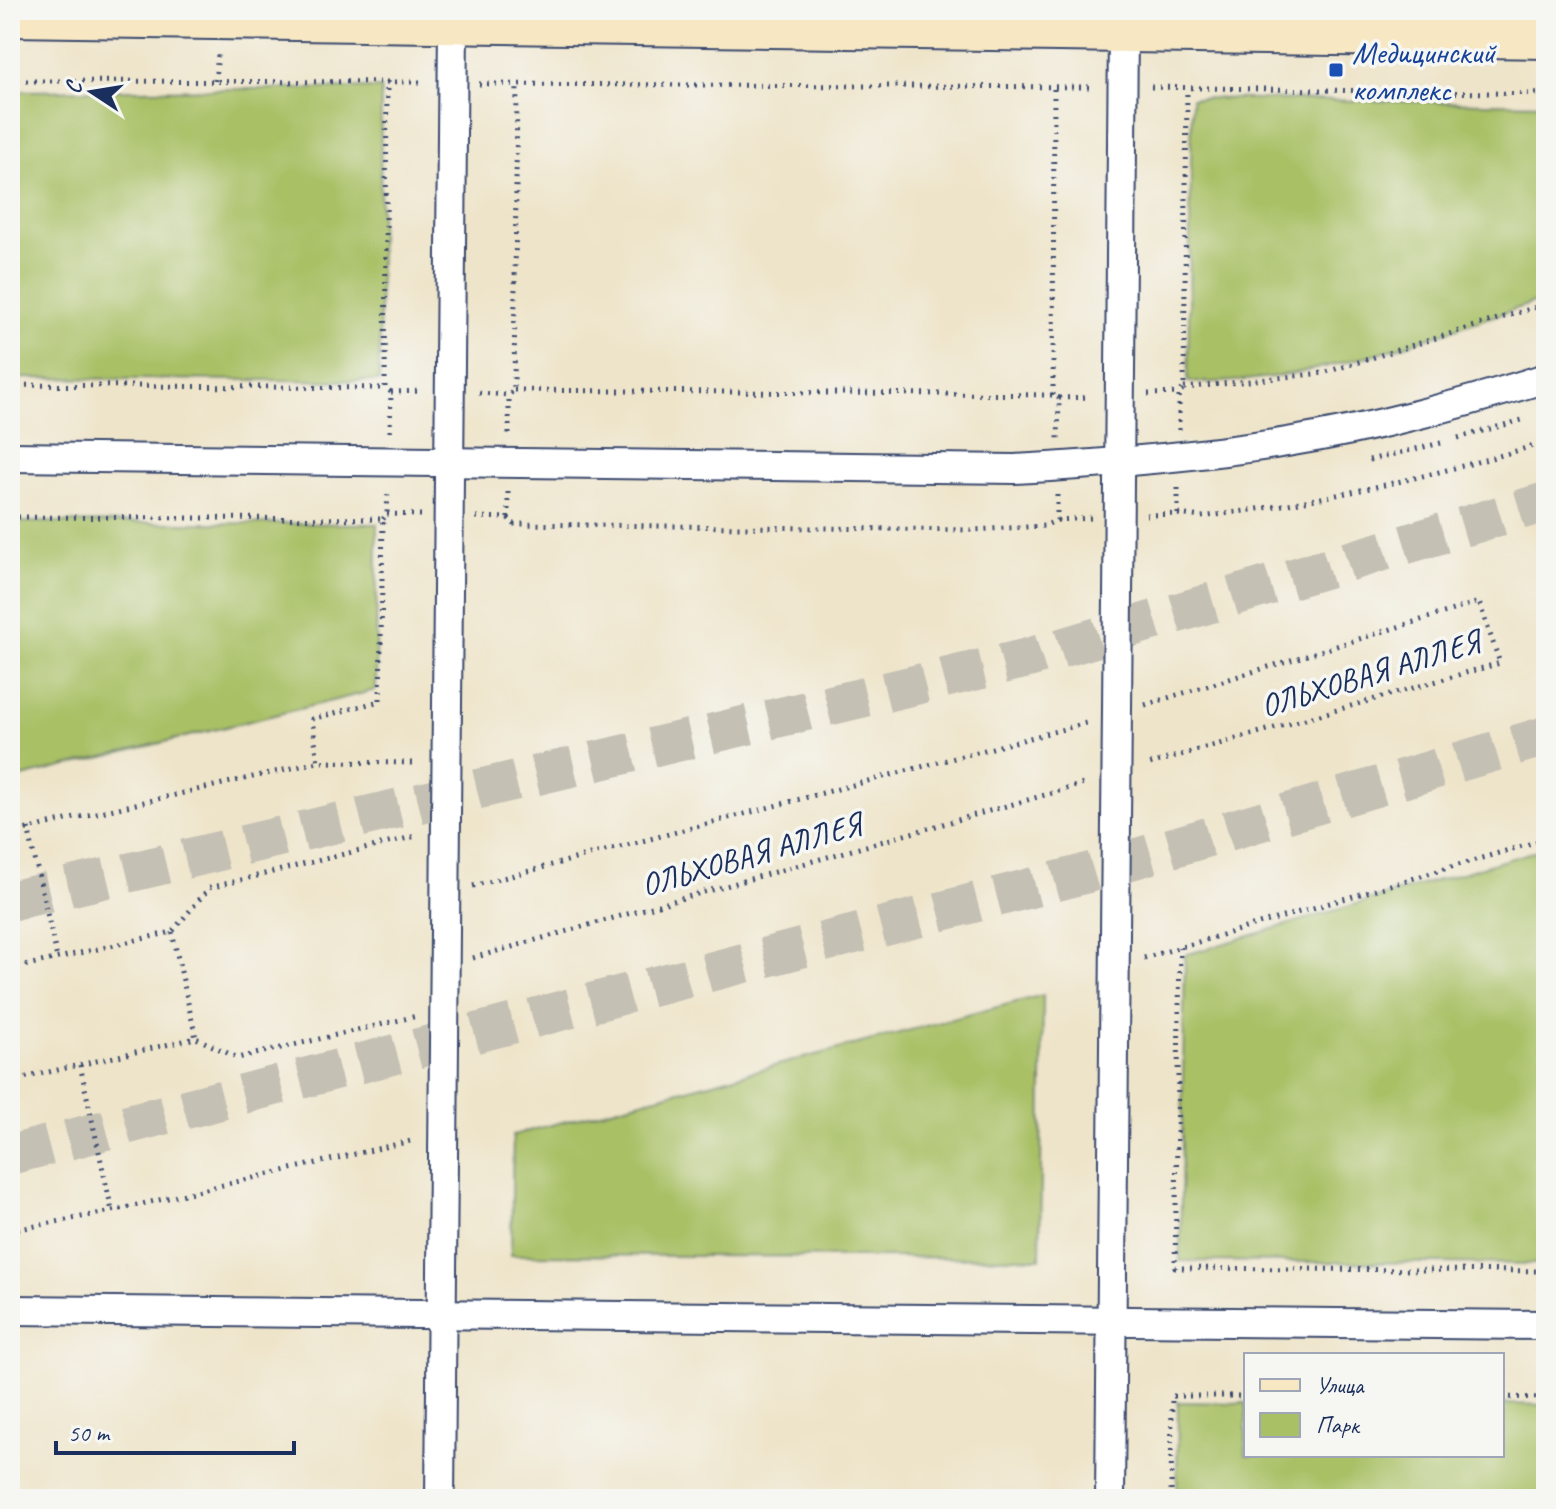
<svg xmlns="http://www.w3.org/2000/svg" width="1556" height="1509" viewBox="0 0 1556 1509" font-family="Caveat,sans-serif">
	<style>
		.green { fill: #a9c065; stroke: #627862; stroke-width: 2 }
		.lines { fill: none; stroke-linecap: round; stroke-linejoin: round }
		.secondary-tunnel { stroke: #c4c0b4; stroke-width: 40; stroke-dasharray: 40 20; stroke-linecap: butt }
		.street-casing { stroke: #3b4a6e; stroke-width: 32 }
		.secondary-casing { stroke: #3b4a6e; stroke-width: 44 }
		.path { stroke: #3b4a6e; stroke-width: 5; stroke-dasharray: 2 6; stroke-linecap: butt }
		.street { stroke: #fff; stroke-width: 28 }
		.secondary { stroke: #f7e8c3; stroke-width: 40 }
		.transit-dot { fill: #1a4fb4; stroke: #f6f6f2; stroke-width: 3 }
		.labels { text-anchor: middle; stroke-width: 7; stroke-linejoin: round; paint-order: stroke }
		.transit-label { font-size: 32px; fill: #164399; stroke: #f6f6f2; text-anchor: start }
		.street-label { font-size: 32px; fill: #1b2f5e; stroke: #f6f6f2 }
	</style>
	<rect width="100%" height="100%" fill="#f6f6f2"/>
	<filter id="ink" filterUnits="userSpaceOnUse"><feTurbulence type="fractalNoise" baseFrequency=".0125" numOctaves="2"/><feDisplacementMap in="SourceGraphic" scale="16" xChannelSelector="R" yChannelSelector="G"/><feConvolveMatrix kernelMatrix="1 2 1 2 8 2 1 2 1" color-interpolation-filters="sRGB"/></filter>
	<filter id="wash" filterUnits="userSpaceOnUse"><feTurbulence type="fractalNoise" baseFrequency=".006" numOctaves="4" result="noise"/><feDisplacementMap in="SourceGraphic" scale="32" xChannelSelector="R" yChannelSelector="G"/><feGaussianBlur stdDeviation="1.8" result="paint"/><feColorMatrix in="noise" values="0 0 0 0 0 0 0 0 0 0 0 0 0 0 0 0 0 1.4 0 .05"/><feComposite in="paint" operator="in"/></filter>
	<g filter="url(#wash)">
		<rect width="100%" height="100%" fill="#eee4c9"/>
		<!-- green -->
		<g class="green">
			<polygon points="381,88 379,381 10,378 10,91"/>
			<path d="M1192,98L1546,104V299C1434,334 1307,387 1188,382Z"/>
			<polygon points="10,522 377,524 376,690 10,780"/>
			<polygon points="1546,848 1546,1264 1180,1261 1185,955"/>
			<polygon points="1043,995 1040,1258 511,1255 513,1135"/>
			<polygon points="1178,1402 1246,1403 1246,1455 1502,1455 1502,1404 1546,1405 1546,1499 1177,1499"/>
		</g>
	</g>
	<g filter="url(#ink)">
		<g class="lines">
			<!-- secondary-tunnel -->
			<g class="secondary-tunnel">
				<polyline points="10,901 1028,658 1546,502"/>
				<polyline points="10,1155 1084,874 1546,736"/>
			</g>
			<!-- street casing -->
			<g class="street-casing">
				<g id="street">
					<path d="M10,457L1015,469C1106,464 1197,457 1287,442C1375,428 1461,404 1546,378"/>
					<polyline points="10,1310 1546,1325"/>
					<polyline points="440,1499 453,23"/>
					<polyline points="1110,1499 1123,32 1117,10"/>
				</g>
			</g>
			<!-- secondary casing -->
			<g class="secondary-casing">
				<polyline id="secondary" points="10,16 1546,38"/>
			</g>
			<!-- path -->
			<g class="path">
				<polyline points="10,81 425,82"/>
				<polyline points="215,81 218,54"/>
				<polyline points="387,81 385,388 391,392"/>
				<polyline points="479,84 1093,87"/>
				<polyline points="1151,87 1546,94"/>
				<polyline points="10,385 385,388"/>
				<polyline points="1184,388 1323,373 1546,304"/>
				<polyline points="514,390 1053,395 1059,398 1058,440"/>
				<polyline points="479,393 509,395 514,390 517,84"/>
				<polyline points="1148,394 1179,393"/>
				<polyline points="1053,395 1054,86"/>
				<polyline points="1059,398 1090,397"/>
				<polyline points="1179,430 1179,393 1184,388 1187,88"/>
				<polyline points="390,432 391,392 421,391"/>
				<polyline points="509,434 509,395"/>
				<polyline points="1458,438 1522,420"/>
				<polyline points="1369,460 1441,443"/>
				<polyline points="387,514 422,515"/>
				<path d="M1178,514L1201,517C1319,502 1432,477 1546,442"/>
				<polyline points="1146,515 1178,514 1178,484"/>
				<polyline points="10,517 383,519 380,701 312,719 318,762"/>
				<polyline points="476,517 508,518 508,492"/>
				<polyline points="508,518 514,524 972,530 1044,526 1057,520 1057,494"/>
				<polyline points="383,519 387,514 388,490"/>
				<polyline points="1057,520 1092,518"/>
				<polyline points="1145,705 1479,602 1500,663 1146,765"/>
				<polyline points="28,828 57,958"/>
				<polyline points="10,833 318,762 417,763"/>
				<polyline points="473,886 1090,722"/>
				<polyline points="172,932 196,1038"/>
				<polyline points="10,934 18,967"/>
				<polyline points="1180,947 1175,1268 1546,1271"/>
				<polyline points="473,958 1087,783"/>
				<polyline points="1144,958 1546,839"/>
				<polyline points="10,969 172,932 209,888 416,836"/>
				<polyline points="80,1065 112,1211"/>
				<polyline points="10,1081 196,1038 238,1058 417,1016"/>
				<polyline points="10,1231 112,1211 415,1140"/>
				<polyline points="1502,1397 1546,1398"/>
				<polyline points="1171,1499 1172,1396 1246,1396"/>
			</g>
			<!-- street -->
			<use href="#street" class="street"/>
			<!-- secondary -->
			<use href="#secondary" class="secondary"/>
		</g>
	</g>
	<!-- markers -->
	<rect class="transit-dot" x="1328" y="62" width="16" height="16" rx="4"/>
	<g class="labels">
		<!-- transit labels -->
		<g class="transit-label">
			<text x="1352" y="63">Медицинский<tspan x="1352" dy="37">комплекс</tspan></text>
		</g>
		<!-- street labels -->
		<g class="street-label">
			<text transform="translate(1370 673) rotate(-17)" y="11">ОЛЬХОВАЯ АЛЛЕЯ</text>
			<text transform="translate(751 854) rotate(-16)" y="11">ОЛЬХОВАЯ АЛЛЕЯ</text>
		</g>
	</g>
	<!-- margin -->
	<rect width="1556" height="1509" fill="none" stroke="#f6f6f2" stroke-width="40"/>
	<!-- legend -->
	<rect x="1244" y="1353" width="260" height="104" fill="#f6f6f2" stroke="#9ea6b7" stroke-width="2"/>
	<rect x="1260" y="1379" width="40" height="12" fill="#f7e8c3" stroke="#9ea6b7" stroke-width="2"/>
	<text x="1316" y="1393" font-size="24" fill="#1b2f5e">Улица</text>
	<rect x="1260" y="1413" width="40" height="24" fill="#a9c065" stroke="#9ea6b7" stroke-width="2"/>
	<text x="1316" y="1433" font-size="24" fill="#1b2f5e">Парк</text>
	<!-- north arrow -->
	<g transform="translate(92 92) rotate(282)" stroke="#f6f6f2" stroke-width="6" paint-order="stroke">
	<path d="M0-6L14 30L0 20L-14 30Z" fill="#1b2f5e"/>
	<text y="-12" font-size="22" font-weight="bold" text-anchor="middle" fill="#1b2f5e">С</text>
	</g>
	<!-- scale -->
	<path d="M56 1441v12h238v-12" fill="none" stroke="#1b2f5e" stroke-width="4"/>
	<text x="68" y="1441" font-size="24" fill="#1b2f5e" stroke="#f6f6f2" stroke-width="6" paint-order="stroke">50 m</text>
</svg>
